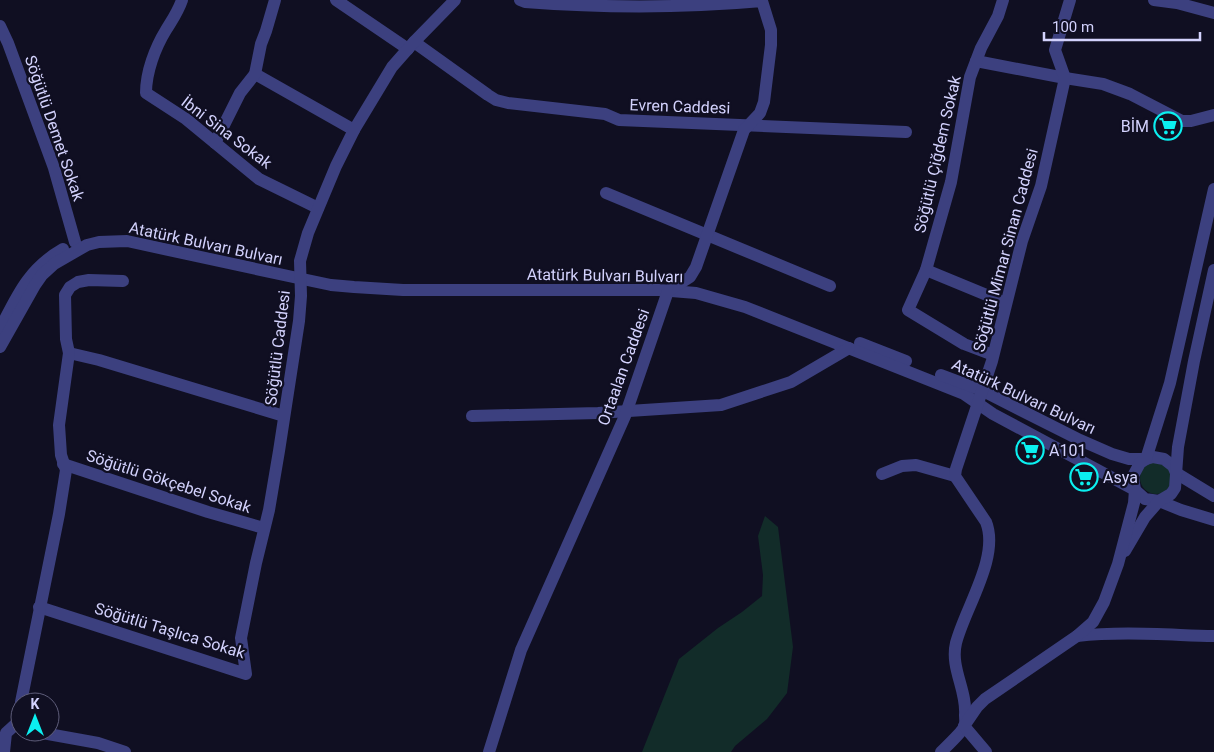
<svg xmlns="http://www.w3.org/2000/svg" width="1214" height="752" viewBox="0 0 1214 752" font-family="Roboto,sans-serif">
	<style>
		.green { fill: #122c29 }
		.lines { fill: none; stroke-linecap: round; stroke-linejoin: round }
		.minor { stroke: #3c407f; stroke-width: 12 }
		.labels { text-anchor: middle; stroke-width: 4.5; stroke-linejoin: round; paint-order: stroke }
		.street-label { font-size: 16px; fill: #d3d2fd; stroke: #100f22 }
		.poi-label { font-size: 16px; fill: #d3d2fd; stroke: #100f22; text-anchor: start }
	</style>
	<rect width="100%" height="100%" fill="#100f22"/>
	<!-- green -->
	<g class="green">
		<circle cx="1156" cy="478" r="16"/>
		<polygon points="765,516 778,527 793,647 787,693 767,719 735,746 731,752 642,752 679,659 718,628 742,612 762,596 763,575 758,536"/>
	</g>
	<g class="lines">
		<!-- minor -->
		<g class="minor">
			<path d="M182,0C178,12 172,20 166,30C155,48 146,72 146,93L186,119L259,179L318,208"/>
			<polyline points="336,0 408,49"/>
			<polyline points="1154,0 1177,3 1214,13"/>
			<polyline points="0,26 8,43 54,168 75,242"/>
			<polyline points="414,42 488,95 496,100 508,103 605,114 619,120 906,132"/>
			<polyline points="976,61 1065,78 1103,84 1130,94 1182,121 1191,121 1214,115"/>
			<polyline points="255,74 354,130"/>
			<polyline points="215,143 240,93 255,74 261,44 266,31 275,0"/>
			<polyline points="606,193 830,286"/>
			<polyline points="926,270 1006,303"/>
			<path d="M0,329C17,296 28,269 63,249"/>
			<polyline points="860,343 906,361"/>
			<polyline points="0,347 35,285 42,275 54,264 87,245 99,242 127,241 293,277 331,285 354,287 403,290 659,290 696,293 745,307 964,394 993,414 1135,490 1145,499 1159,501 1181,510 1214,520"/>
			<polyline points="69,353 99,360 284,416"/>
			<polyline points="993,355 964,344 908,310 926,270 951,182 970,77 981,48 998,16 1003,0"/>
			<polyline points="941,375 981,390 1080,440 1112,454 1129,459 1146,459 1153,457 1164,459 1173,466 1176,473 1214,496"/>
			<polyline points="472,416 598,413 721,405 791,382 849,348"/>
			<polyline points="63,464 208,512 264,528"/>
			<polyline points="882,474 902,466 916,465 955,476"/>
			<polyline points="1125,551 1145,517 1159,501 1171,494 1175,488 1178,447 1194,361 1214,270"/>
			<polyline points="39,607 246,674 241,638 256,563 269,510 279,451 299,321 301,296 300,261 308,233 336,166 354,130 392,67 414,42 455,0"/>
			<path d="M1077,636C1123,631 1169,635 1214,636"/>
			<polyline points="21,702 59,514 66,470 61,455 59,425 69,353 66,339 65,295 70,287 78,282 89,280 123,281"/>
			<polyline points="37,732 98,743 125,752"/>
			<polyline points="4,752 6,733 17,723 20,706"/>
			<path d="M489,752L521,650L625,416L668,291L690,277L696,267L744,130L760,113L764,102L771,45V30L762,1C684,8 604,8 525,2L520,0"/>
			<path d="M941,752C946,747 962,732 964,727C966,724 965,718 965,715C967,690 950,668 956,643C965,608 1000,557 986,522L955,476L956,469L992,361L1022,241L1041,186L1065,78L1055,50L1070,0"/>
			<polyline points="986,752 964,726 977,707 985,699 1077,636 1093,622 1104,602 1118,564 1134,503 1135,490 1133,476 1140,463 1146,459 1170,383 1214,189"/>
		</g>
	</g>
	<!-- icons -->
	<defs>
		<g id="supermarket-ring" transform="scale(1.4375)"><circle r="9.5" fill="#100f22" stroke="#0beff0" stroke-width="1.5"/><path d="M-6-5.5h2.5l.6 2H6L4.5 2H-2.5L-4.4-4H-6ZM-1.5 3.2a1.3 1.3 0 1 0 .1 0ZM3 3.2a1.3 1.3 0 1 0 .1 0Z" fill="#0beff0"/></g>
	</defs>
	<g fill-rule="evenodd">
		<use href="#supermarket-ring" x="1168" y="126"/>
		<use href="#supermarket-ring" x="1030" y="450"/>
		<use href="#supermarket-ring" x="1084" y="477"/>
	</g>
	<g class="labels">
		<!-- street labels -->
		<g class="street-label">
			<text transform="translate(680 106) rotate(2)" y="6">Evren Caddesi</text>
			<text transform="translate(55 128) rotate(71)" y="6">Söğütlü Demet Sokak</text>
			<text transform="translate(227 132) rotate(37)" y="6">İbni Sina Sokak</text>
			<text transform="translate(937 154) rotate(-77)" y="6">Söğütlü Çiğdem Sokak</text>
			<text transform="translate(206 243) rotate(12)" y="6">Atatürk Bulvarı Bulvarı</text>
			<text transform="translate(1005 250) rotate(-75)" y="6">Söğütlü Mimar Sinan Caddesi</text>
			<text transform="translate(605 275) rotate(1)" y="6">Atatürk Bulvarı Bulvarı</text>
			<text transform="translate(277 348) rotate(-83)" y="6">Söğütlü Caddesi</text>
			<text transform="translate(623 367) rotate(-70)" y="6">Ortaalan Caddesi</text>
			<text transform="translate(1024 396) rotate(25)" y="6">Atatürk Bulvarı Bulvarı</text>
			<text transform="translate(169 481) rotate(18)" y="6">Söğütlü Gökçebel Sokak</text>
			<text transform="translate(170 630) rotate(17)" y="6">Söğütlü Taşlıca Sokak</text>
		</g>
		<!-- poi labels -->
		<g class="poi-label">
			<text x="1149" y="132" text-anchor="end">BİM</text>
			<text x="1049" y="456">A101</text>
			<text x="1103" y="483">Asya</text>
		</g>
	</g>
	<!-- north arrow -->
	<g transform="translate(35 717)"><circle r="24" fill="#100f22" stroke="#5e5d7a"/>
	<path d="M0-4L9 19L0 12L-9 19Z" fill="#0beff0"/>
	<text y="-8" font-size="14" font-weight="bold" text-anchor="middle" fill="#d3d2fd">K</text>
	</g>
	<!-- scale -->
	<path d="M1044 32v8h156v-8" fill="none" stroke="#d3d2fd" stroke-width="2.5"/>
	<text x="1052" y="32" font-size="15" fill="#d3d2fd" stroke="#100f22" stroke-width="4" paint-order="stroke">100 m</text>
</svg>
